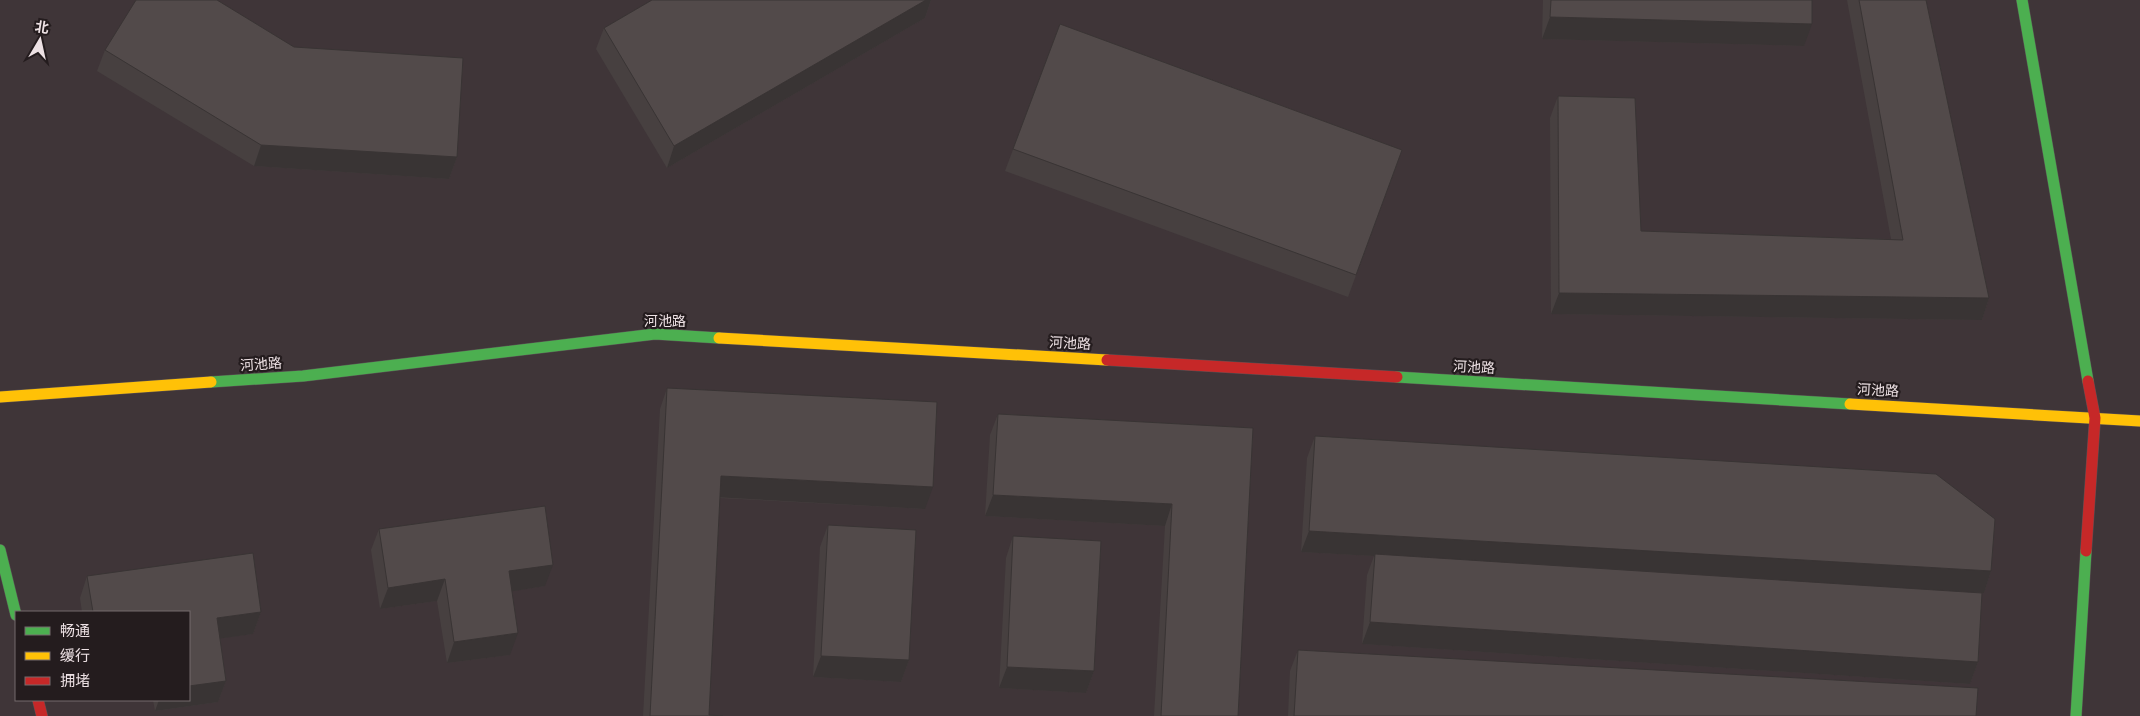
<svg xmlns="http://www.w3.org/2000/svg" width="2140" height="716" viewBox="0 0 2140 716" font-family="'IBM Plex Sans','Noto Sans SC',sans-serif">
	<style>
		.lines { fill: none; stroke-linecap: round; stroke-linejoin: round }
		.fast-casing { stroke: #5a5154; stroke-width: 12 }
		.slow-casing { stroke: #5a5154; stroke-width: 12 }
		.jam-casing { stroke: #5a5154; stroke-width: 12 }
		.fast { stroke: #4caf50; stroke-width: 11 }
		.slow { stroke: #ffc107; stroke-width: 11 }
		.jam { stroke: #c62828; stroke-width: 11 }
		.wall { fill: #474040 }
		.shaded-wall { fill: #393434 }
		.building { fill: #524a4a; stroke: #393434 }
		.labels { text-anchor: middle; stroke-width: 4.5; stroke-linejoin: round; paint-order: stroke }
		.street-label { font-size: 14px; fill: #ede1e4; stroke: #241c1e }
	</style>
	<rect width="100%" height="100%" fill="#3f3538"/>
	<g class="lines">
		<!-- fast casing -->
		<g class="fast-casing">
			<g id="fast">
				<polyline points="2022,0 2088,381"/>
				<polyline points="1397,377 1850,404"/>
				<polyline points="211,382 303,376 655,334 719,338"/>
				<polyline points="0,550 16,615"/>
				<polyline points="2076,716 2086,551"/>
			</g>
		</g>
		<!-- slow casing -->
		<g class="slow-casing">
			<g id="slow">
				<polyline points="719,338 1107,360"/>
				<polyline points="0,397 211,382"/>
				<polyline points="1850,404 2140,421"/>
			</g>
		</g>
		<!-- jam casing -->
		<g class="jam-casing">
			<g id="jam">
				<polyline points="1107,360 1397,377"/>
				<polyline points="2086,551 2095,418 2088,381"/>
				<polyline points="38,700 42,716"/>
			</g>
		</g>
		<!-- fast -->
		<use href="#fast" class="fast"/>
		<!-- slow -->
		<use href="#slow" class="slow"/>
		<!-- jam -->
		<use href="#jam" class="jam"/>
	</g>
	<!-- wall -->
	<g class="wall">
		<polygon points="652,0 931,0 925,18 667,168 596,49 604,28"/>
		<polygon points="1543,0 1812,0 1804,46 1542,39"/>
		<polygon points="1847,0 1926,0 1989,298 1982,320 1551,314 1550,118 1558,96 1641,231 1891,239"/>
		<polygon points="1060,24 1402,150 1348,297 1005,171"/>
		<polygon points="294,47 457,157 449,179 254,166 97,71 105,50"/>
		<polygon points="667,388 925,509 720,498 709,715 723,716 643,716 660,409"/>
		<polygon points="998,414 1253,428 1238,716 1154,716 1165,526 985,516 990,435"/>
		<polygon points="1315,436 1991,571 1984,593 1902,588 1978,662 1970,684 1362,644 1367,575 1374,556 1301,552 1307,458"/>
		<polygon points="828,525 909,660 901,682 813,677 820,547"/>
		<polygon points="379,529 545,586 512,591 510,655 447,663 437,601 380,609 371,550"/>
		<polygon points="1013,536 1094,671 1086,693 999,688 1006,558"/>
		<polygon points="87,576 261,612 253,634 220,638 226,681 218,702 155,711 153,700 189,700 189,612 82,612 80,598"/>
		<polygon points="1298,650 1976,716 1288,716 1290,671"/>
	</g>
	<!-- shaded-wall -->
	<g class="shaded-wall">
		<polygon points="926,0 931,0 925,18 667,168 674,146"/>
		<polygon points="1550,17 1812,24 1804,46 1542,39"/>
		<polygon points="261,145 457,157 449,179 254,166"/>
		<polygon points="1559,293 1989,298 1982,320 1551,314"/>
		<polygon points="721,476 933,487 925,509 714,497"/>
		<polygon points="993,495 1172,504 1165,526 985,516"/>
		<polygon points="1309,531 1991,571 1984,593 1374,557 1375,554 1374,556 1301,552"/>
		<polygon points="553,565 545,586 501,593 509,571"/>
		<polygon points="445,579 437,601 380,609 388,588"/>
		<polygon points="261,612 253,634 209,640 217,618"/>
		<polygon points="1370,622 1978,662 1970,684 1362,644"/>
		<polygon points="518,633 510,655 447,663 454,642"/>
		<polygon points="821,656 909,660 901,682 813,677"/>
		<polygon points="1007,667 1094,671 1086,693 999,688"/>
		<polygon points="226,681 218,702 155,711 159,700 189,700 189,686"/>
	</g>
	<!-- building -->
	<g class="building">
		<polygon points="136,0 217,0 294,47 463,58 457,157 261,145 105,50"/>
		<polygon points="652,0 926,0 674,146 604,28"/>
		<polygon points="1551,0 1812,0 1812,24 1550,17"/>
		<polygon points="1859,0 1926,0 1989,298 1559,293 1558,96 1635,98 1641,231 1903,240"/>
		<polygon points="1060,24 1402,150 1356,275 1013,149"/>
		<polygon points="667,388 937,402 933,487 721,476 709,715 723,716 650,716"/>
		<polygon points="998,414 1253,428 1238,716 1161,716 1172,504 993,495"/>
		<polygon points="1315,436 1936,474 1995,519 1991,571 1309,531"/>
		<polygon points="545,506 553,565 509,571 518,633 454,642 445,579 388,588 379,529"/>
		<polygon points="828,525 916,530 909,660 821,656"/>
		<polygon points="1013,536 1101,541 1094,671 1007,667"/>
		<polygon points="253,553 261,612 217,618 226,681 189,686 189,612 93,612 87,576"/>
		<polygon points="1375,554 1982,593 1978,662 1370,622"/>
		<polygon points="1298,650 1978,688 1976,716 1294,716"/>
	</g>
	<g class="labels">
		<!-- street labels -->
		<g class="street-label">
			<text x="665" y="326">河池路</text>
			<text transform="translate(1070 343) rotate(3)" y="5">河池路</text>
			<text transform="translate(261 364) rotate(-4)" y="5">河池路</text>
			<text transform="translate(1474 367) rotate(3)" y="5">河池路</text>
			<text transform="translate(1878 390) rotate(3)" y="5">河池路</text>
		</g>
	</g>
	<!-- legend -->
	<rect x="15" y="611" width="175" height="90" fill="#241c1e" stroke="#746b6d"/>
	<rect x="25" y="627" width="25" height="8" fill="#4caf50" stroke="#746b6d"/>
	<text x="60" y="636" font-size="15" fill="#ede1e4">畅通</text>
	<rect x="25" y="652" width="25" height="8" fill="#ffc107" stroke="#746b6d"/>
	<text x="60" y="661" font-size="15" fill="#ede1e4">缓行</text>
	<rect x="25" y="677" width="25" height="8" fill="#c62828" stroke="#746b6d"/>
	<text x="60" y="686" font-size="15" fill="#ede1e4">拥堵</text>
	<!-- north arrow -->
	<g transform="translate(40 40) rotate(9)" stroke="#241c1e" stroke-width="4" paint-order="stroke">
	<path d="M0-4L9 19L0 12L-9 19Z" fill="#ede1e4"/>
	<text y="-8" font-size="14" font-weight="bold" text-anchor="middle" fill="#ede1e4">北</text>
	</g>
</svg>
